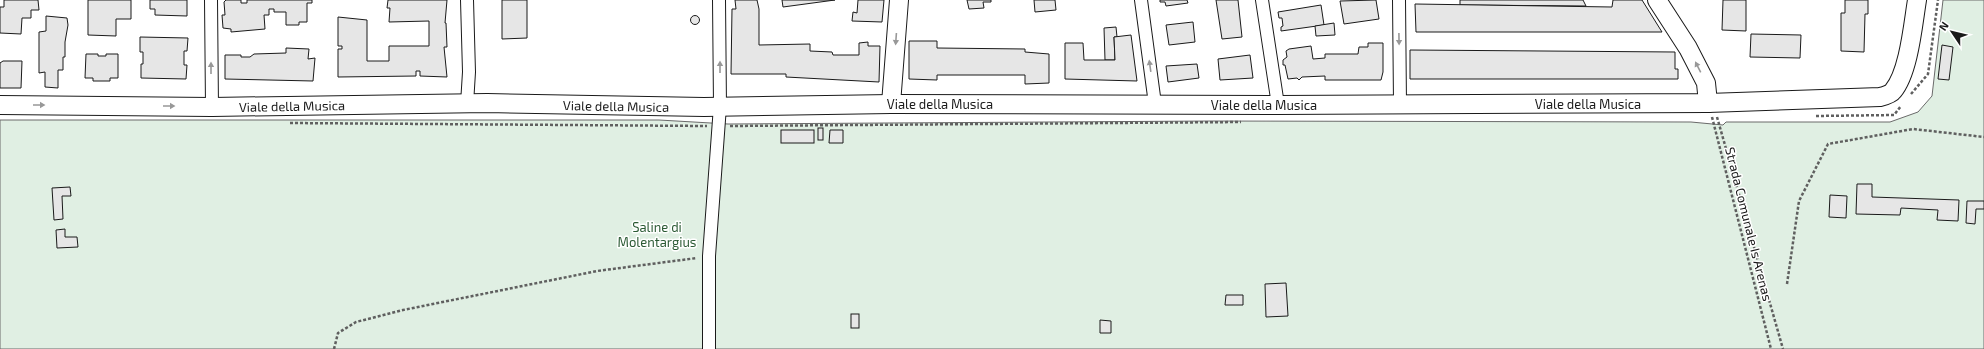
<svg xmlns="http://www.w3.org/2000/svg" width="1984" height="349" viewBox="0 0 1984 349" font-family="'Exo 2',sans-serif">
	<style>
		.green { fill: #e0efe3; stroke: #6a6a6a }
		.building { fill: #e6e6e6; stroke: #1a1a1a }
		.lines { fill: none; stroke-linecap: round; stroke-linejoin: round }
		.street-casing { stroke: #1a1a1a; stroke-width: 14 }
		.secondary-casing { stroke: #1a1a1a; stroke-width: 20 }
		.path { stroke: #5f5f5f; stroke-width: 2.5; stroke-dasharray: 3 2; stroke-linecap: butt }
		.street { stroke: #fff; stroke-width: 12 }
		.secondary { stroke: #fff; stroke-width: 18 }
		.oneway { fill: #989898 }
		.labels { text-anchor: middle; stroke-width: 3; stroke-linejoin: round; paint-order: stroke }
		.street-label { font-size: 13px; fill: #1a1a1a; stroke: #fff }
		.park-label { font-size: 13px; fill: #2b5a34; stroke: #fff }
	</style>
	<rect width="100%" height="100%" fill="#fff"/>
	<!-- green -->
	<polygon class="green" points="1943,0 1984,0 1984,349 0,349 0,120 659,120 728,124 1211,121 1691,122 1723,125 1726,122 1890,122 1918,112 1932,96"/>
	<!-- building -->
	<g class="building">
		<polygon points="4,0 38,0 39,10 31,10 31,18 22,18 21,34 0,33 0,7 4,7"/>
		<polygon points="88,0 131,0 131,19 116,19 116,36 88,35"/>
		<polygon points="150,0 187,0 187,16 155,15 155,9 150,9"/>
		<polygon points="226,0 241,0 241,3 247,3 247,0 312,0 312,3 307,3 307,22 299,22 299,25 286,25 286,12 274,12 274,9 269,9 269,15 264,15 265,29 231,32 231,29 223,28 222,15 225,15 224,2"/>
		<polygon points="388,0 447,0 445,23 446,23 447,47 444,47 447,77 420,76 420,71 416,71 416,76 338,77 338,49 342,49 342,46 338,46 338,17 367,20 367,61 389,61 389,46 429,46 429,21 389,22 390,8 387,8"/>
		<polygon points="502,0 527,0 527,38 502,39"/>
		<polygon points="735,0 757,0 759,9 759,45 810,44 810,51 832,52 833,55 859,55 859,43 868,42 868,46 880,46 879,82 786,77 786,74 731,74 732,9 736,9"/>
		<polygon points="782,0 835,0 783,7"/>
		<polygon points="858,0 884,0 882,22 852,21 853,12 857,13"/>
		<polygon points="967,0 991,0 991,2 983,2 984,8 969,9"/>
		<polygon points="1034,0 1055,0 1056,10 1035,12"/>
		<polygon points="1160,0 1187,0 1188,3 1166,6 1165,2 1160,2"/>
		<polygon points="1216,0 1238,0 1242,37 1222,39"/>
		<polygon points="1376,0 1379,19 1344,24 1340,1"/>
		<polygon points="1460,0 1583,0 1586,6 1460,5"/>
		<polygon points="1613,0 1642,0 1662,32 1416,32 1415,4 1612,7"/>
		<polygon points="1723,0 1746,0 1746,31 1722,30"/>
		<polygon points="1845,0 1868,0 1868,14 1865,14 1864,52 1841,51 1841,13 1845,13"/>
		<polygon points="1321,5 1324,25 1281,31 1281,27 1283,26 1282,18 1279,18 1278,12"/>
		<circle cx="695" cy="20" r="4.5"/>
		<polygon points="46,16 67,18 68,25 65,42 65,57 63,57 63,70 58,70 58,88 45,87 45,72 39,73 39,32 46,31"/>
		<polygon points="1193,22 1195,42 1169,45 1166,25"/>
		<polygon points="1334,23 1335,35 1316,36 1315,26"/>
		<polygon points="1116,27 1117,37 1114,37 1115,60 1105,60 1104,28"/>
		<polygon points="1751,34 1801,35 1800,58 1750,57"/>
		<polygon points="1131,35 1137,81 1065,79 1065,43 1083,43 1084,60 1115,60 1114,37"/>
		<polygon points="140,37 188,38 187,51 184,51 184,65 187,65 186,79 141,78 141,64 143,64 143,52 140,52"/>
		<polygon points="909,41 937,41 937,48 1025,49 1025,52 1049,54 1049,83 1025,84 1025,75 937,75 937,80 909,79"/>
		<polygon points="1368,43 1383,43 1383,72 1381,80 1325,80 1325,76 1302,77 1299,80 1297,78 1288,79 1285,65 1283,65 1283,60 1287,57 1286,51 1289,49 1311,46 1313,59 1325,58 1325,54 1358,54 1359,47 1368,47"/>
		<polygon points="1942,45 1953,47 1949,80 1938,79"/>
		<polygon points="286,48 309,49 308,59 315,58 313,81 225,79 225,55 241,55 241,57 250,57 254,54 286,53"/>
		<polygon points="1410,50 1675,52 1675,69 1678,69 1678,79 1410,79"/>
		<polygon points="86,54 98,54 98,56 106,56 106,54 118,54 118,78 110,78 110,81 93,81 93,78 85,78"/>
		<polygon points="1250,55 1253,78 1220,80 1218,59"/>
		<polygon points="3,61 22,61 21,88 0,88 0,63"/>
		<polygon points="1197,64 1199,78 1168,82 1166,66"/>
		<rect x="818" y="128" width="5" height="12"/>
		<rect x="781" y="130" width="33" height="13"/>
		<polygon points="830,130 843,130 843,143 829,143"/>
		<polygon points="1857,184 1872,184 1872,197 1959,200 1958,221 1937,220 1938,210 1901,208 1900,215 1856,214"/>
		<polygon points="70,187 71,196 62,196 63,219 54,220 52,188"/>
		<polygon points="1830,195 1847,196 1846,218 1829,217"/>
		<polygon points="1967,201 1984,201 1984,209 1976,209 1975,224 1966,223"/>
		<polygon points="65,229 65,237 77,237 78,247 57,248 56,230"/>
		<polygon points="1286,283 1288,316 1266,317 1265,284"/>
		<polygon points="1226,295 1243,295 1243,305 1225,305"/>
		<rect x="851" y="314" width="8" height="14"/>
		<polygon points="1100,320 1111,321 1111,333 1100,333"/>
	</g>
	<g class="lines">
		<!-- street casing -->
		<g class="street-casing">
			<g id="street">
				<polyline points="211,0 212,107"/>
				<polyline points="467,0 469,72 467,104"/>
				<polyline points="1141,0 1155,104"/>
				<polyline points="1262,0 1278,105"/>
				<polyline points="1399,0 1400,103"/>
				<polyline points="709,349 709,256 720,106 719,0"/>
			</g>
		</g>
		<!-- secondary casing -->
		<g class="secondary-casing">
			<g id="secondary">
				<polyline points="1657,0 1688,48 1706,83 1708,103"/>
				<polyline points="891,104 899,0"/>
				<path d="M0,105L212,107L487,103L704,107L891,104L1278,105L1708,103L1880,97C1884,96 1891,94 1893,91C1909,72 1913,24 1917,0"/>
			</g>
		</g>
		<!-- path -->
		<g class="path">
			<polyline points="1911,94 1928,74 1938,0"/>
			<polyline points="1816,116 1894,115 1901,106"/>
			<polyline points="1712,117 1771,349"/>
			<polyline points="1717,117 1783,349"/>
			<polyline points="290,123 707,126"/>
			<polyline points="730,126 1241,122"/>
			<polyline points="1787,284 1799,201 1828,144 1913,129 1984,137"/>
			<polyline points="334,349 338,333 356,322 403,310 597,271 697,258"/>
		</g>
		<!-- street -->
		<use href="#street" class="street"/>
		<!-- secondary -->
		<use href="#secondary" class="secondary"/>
	</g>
	<!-- one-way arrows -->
	<defs><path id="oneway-solid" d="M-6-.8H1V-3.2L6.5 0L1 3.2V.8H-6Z"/></defs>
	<g class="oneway">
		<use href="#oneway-solid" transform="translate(896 39) rotate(94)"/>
		<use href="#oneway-solid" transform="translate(1399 39) rotate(89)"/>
		<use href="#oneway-solid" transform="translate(1150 66) rotate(-98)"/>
		<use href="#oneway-solid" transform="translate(720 67) rotate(-90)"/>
		<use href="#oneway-solid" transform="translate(1698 67) rotate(-117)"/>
		<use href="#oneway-solid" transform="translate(211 68) rotate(-90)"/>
		<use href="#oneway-solid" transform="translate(39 105)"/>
		<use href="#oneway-solid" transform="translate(169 106)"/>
	</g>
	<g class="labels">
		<!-- street labels -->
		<g class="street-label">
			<text x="940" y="109">Viale della Musica</text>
			<text x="1588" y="109">Viale della Musica</text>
			<text x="1264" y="110">Viale della Musica</text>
			<text transform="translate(292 106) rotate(-1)" y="5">Viale della Musica</text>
			<text transform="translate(616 106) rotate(1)" y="5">Viale della Musica</text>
			<text transform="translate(1749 224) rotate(76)" y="5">Strada Comunale Is Arenas</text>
		</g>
		<!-- park labels -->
		<g class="park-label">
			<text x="657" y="232">Saline di<tspan x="657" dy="15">Molentargius</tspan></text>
		</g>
	</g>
	<!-- north arrow -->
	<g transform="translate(1952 32) rotate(305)" stroke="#ffffff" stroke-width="3" paint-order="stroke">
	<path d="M0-3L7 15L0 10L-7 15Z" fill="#1a1a1a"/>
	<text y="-6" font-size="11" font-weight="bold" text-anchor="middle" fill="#1a1a1a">N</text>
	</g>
</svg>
